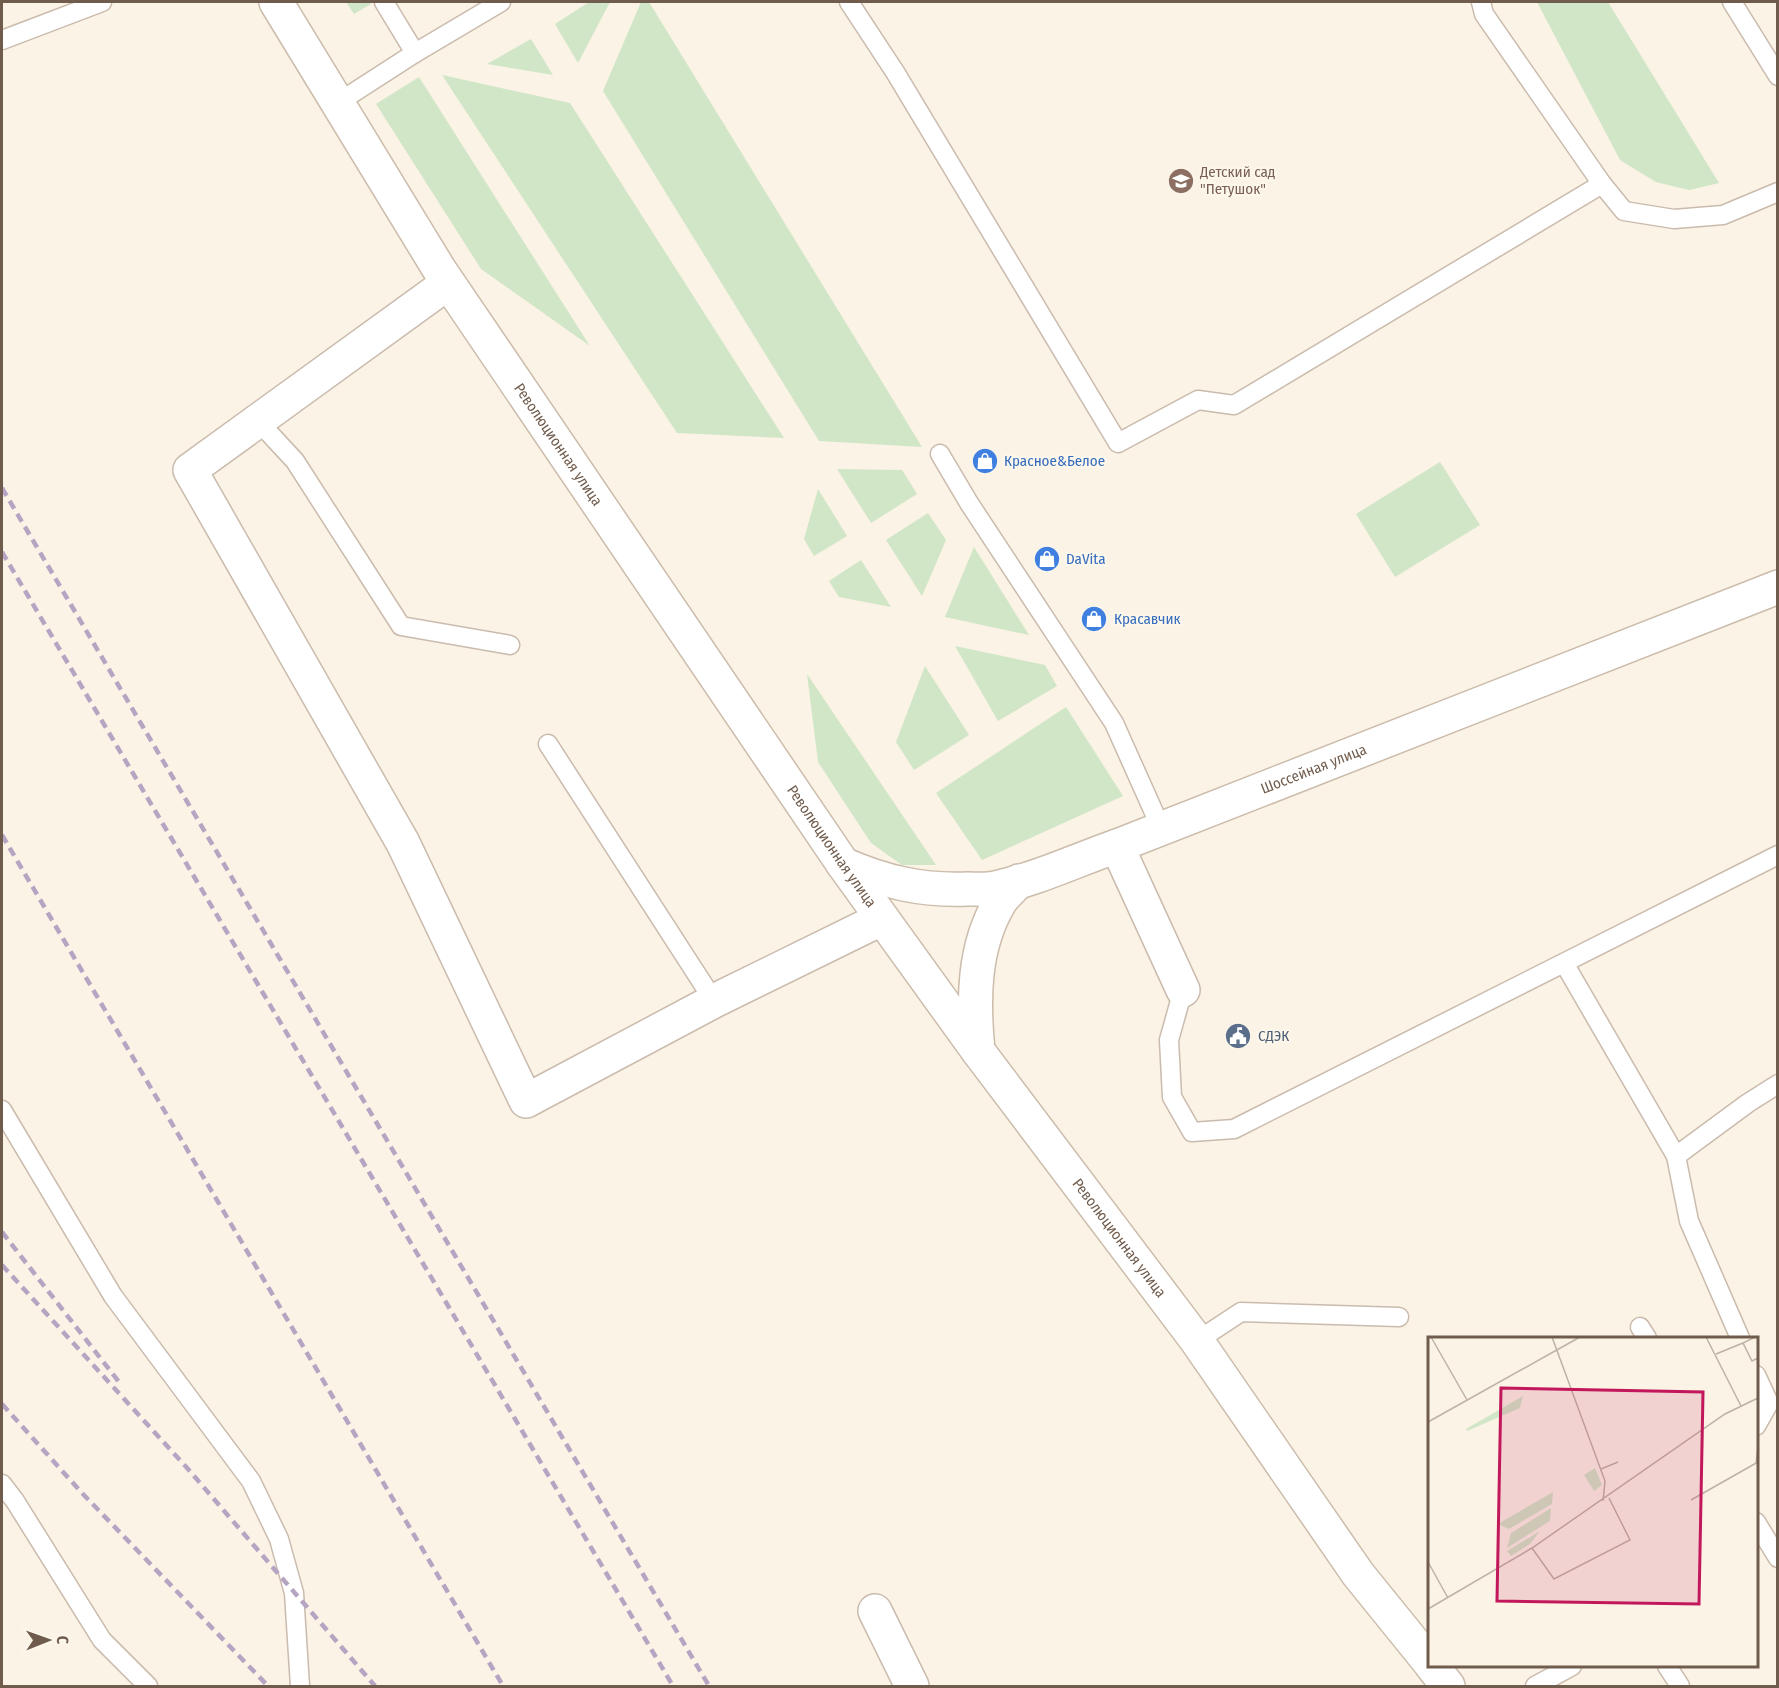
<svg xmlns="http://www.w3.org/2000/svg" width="1779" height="1688" viewBox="0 0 1779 1688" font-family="'Fira Sans Condensed',sans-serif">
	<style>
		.green { fill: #d1e6c6 }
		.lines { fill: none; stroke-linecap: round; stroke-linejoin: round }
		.lane-casing { stroke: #cabbad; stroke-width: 21 }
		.street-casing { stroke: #cabbad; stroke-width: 36 }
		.secondary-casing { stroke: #ccbcab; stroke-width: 36 }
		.lane { stroke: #fff; stroke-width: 18 }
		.street { stroke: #fff; stroke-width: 33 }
		.secondary { stroke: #fff; stroke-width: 33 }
		.rail { stroke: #b6a5c2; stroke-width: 4.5; stroke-dasharray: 9 6; stroke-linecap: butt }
		.labels { text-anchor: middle; stroke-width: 4.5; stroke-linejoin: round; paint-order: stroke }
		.education-label { font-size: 15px; fill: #785e54; stroke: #fdf7eb; text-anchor: start }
		.street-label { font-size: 15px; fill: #705c4d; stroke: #fdf7eb }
		.shop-label { font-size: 15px; fill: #366cbe; stroke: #fdf7eb; text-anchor: start }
		.service-label { font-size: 15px; fill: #4e5e75; stroke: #fdf7eb; text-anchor: start }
		.inset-road { fill: none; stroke: #bfb2a4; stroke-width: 1.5 }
		.view { fill: #c2185b; fill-opacity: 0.15; stroke: #c2185b; stroke-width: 3 }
		.inset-edge { fill: none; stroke: #705c4d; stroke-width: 3 }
	</style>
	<rect width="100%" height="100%" fill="#faf3e6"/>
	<!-- green -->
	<g class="green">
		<polygon points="346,2 369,2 371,4 354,14"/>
		<polygon points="589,2 610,2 578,63 555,24"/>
		<polygon points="641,2 649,2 922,447 819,441 603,91"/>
		<polygon points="1537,2 1608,2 1719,183 1689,190 1656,182 1620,160"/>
		<polygon points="531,39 553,75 487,64"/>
		<polygon points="442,75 570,103 784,438 677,433"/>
		<polygon points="419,77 590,346 481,269 376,104"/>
		<polygon points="1440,462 1480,525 1395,577 1356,514"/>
		<polygon points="837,469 902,470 917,494 871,523"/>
		<polygon points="818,489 847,536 814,556 804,539"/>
		<polygon points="928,513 946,540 922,596 886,540"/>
		<polygon points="974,547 1029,635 945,617"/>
		<polygon points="861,560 891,607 839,597 829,581"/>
		<polygon points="955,646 1045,665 1057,686 998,721"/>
		<polygon points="925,666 969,735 914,770 896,742"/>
		<polygon points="807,674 936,865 902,865 871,843 818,762"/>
		<polygon points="1066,707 1123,796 982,860 936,793"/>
	</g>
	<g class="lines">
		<!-- lane casing -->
		<g class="lane-casing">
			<g id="lane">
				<polyline points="849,2 895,72 1118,443 1198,400 1234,405 1602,184 1484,14 1481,2"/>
				<polyline points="1732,2 1778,76"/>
				<polyline points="2,40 102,2"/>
				<polyline points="415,53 501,2"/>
				<polyline points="339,102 415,53 384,2"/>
				<polyline points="1602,184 1624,211 1674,219 1723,215 1778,192"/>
				<polyline points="258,421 295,461 401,626 510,645"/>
				<polyline points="940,454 969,503 1114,723 1161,828"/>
				<polyline points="548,744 714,1001"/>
				<polyline points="1564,963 1676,1156"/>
				<polyline points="1183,990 1169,1040 1172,1097 1192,1132 1234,1129 1778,855"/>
				<polyline points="2,1110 113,1296 251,1481 279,1539 294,1593 300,1686"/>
				<polyline points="1640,1327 1647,1338"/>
				<polyline points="1740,1338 1689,1221 1676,1156 1748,1103 1778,1084"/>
				<polyline points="1197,1341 1241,1312 1399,1317"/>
				<polyline points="1756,1375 1769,1403 1756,1426"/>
				<polyline points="2,1484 15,1501 102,1640 148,1686"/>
				<polyline points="1756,1522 1778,1558"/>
				<polyline points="1667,1666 1680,1686"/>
				<polyline points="1535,1686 1572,1666"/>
			</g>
		</g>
		<!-- street casing -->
		<g class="street-casing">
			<g id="street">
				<polyline points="448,283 190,470 403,843 526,1101 714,1001 881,919"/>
				<polyline points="1117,846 1183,990"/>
				<polyline points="875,1611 912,1686"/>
			</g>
		</g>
		<!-- secondary casing -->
		<g class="secondary-casing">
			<g id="secondary">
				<path id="s1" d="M276,2L439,269L843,864L978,1051L1197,1341L1358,1574L1430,1663"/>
				<path id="s2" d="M843,864C884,882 922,891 968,889C977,889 986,890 995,888C1037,879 1077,860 1117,846L1778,587"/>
				<path d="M978,1051C973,1000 973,947 1000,902C1005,894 1013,888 1019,881"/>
				<polyline points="1432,1666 1448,1686"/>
			</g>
		</g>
		<!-- lane -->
		<use href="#lane" class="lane"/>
		<!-- street -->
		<use href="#street" class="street"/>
		<!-- secondary -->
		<use href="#secondary" class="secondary"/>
		<!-- rail -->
		<g class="rail">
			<polyline points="2,488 709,1686"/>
			<polyline points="2,552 673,1686"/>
			<polyline points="2,835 503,1686"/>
			<polyline points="2,1232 119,1382"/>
			<polyline points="2,1265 188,1469 375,1686"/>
			<polyline points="2,1404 82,1493 268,1686"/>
		</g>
	</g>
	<!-- icons -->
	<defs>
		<g id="school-disc" transform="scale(1.35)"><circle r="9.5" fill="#8d6e63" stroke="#fdf7eb"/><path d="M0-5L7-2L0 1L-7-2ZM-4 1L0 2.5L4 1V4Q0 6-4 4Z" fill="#fff"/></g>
		<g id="shop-disc" transform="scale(1.35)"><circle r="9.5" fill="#3f7fe0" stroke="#fdf7eb"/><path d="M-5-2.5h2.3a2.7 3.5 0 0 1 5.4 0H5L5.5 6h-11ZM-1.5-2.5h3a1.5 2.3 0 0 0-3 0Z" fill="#fff"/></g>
		<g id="civic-disc" transform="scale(1.35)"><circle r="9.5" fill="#5c6f8a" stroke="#fdf7eb"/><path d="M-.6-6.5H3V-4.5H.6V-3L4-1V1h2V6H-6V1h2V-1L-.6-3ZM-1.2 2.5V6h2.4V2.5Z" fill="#fff"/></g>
	</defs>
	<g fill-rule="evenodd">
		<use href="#school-disc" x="1181" y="181"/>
		<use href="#shop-disc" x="985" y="461"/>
		<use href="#shop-disc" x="1047" y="559"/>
		<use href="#shop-disc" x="1094" y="619"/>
		<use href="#civic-disc" x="1238" y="1036"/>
	</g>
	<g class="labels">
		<!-- education labels -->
		<g class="education-label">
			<text x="1200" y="177">Детский сад<tspan x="1200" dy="17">"Петушок"</tspan></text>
		</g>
		<!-- street labels -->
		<g class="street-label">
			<text dy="5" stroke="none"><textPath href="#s1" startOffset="525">Революционная улица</textPath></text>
			<text dy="5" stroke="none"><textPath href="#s2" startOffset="496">Шоссейная улица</textPath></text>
			<text dy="5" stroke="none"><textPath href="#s1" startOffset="1011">Революционная улица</textPath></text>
			<text dy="5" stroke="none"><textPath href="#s1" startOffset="1497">Революционная улица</textPath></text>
		</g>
		<!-- shop labels -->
		<g class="shop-label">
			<text x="1004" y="466">Красное&amp;Белое</text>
			<text x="1066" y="564">DaVita</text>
			<text x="1114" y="624">Красавчик</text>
		</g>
		<!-- service labels -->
		<g class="service-label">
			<text x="1258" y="1041">СДЭК</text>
		</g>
	</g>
	<!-- overview -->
	<g transform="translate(1428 1337)">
		<rect width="330" height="330" fill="#faf3e6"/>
		<path d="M95,59L92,71L39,94L38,92ZM167,131L174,148L166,154L156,138ZM125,155L124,167L81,192L70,187ZM123,171L122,184L79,211L83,196ZM112,194L102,207L83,219L79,214Z" fill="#d1e6c6"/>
		<path class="inset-road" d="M3,0L39,63M124,0L177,144L175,164M278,0L313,69M327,0L315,6L324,24L330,21M288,17L315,6M0,85L152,0M328,127L330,109M173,132L190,125M263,163L330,125M104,211L126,242L202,203L181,161M0,225L20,261M0,272L104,211L297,77L330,61"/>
		<path class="view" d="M73,51L275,55L271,267L69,264Z"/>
		<rect width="330" height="330" class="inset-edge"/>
	</g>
	<!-- border -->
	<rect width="1779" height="1688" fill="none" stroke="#705c4d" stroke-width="6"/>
	<!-- north arrow -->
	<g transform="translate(48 1640) rotate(89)" stroke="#fdf7eb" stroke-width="4.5" paint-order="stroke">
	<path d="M0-4.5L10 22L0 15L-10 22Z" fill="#705c4d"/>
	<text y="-9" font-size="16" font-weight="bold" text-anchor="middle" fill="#705c4d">С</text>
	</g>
</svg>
